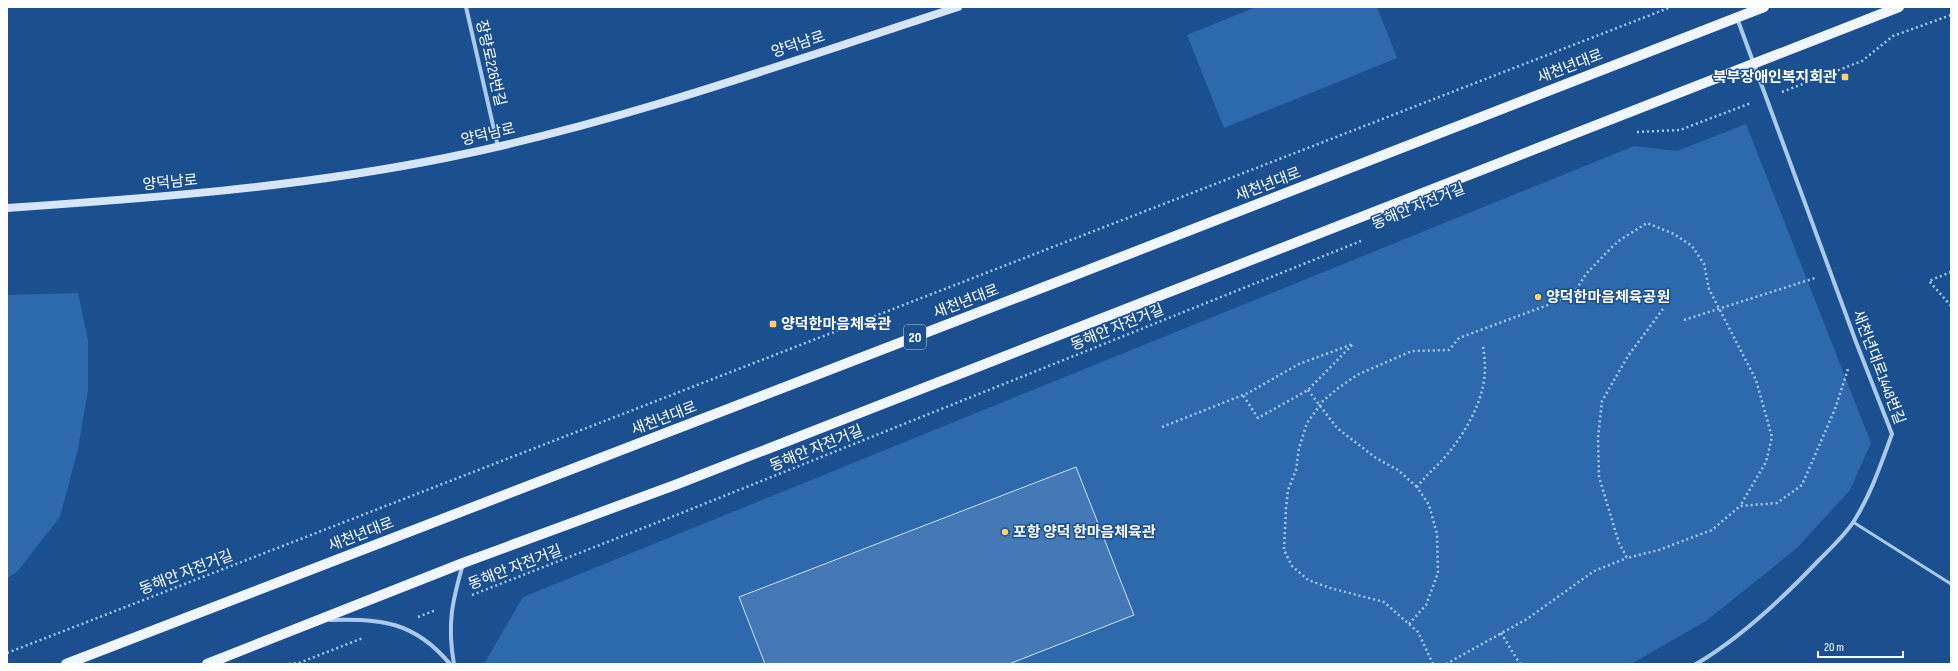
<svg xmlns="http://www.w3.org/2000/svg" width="1958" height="671" viewBox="0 0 1958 671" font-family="'Sofia Sans Condensed','Noto Sans KR',sans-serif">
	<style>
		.green { fill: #2e69ad }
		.building { fill: #4478b7; stroke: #cfe3fa }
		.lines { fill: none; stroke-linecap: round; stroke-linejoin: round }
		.path { stroke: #a9c9ee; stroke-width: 2.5; stroke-dasharray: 2 3; stroke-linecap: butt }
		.lane { stroke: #a9c9ee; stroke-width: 3 }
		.street { stroke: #a9c9ee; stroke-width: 4 }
		.secondary { stroke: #d6e6fa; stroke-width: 8 }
		.primary { stroke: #f0f6ff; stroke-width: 10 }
		.poi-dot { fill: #ffd166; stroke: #1b4f8f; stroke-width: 1.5 }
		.labels { text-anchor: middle; stroke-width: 3; stroke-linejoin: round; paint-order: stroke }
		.shield { fill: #1b4f8f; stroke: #bbcadd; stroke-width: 1 }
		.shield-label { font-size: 14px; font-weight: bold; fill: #fff }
		.street-label { font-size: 15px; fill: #fff; stroke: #1b4f8f }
		.poi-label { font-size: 15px; font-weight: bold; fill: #fff; stroke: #1b4f8f; text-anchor: start }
	</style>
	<rect width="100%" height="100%" fill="#1b4f8f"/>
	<!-- green -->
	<g class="green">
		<polygon points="1256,7 1377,7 1397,58 1224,128 1187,35"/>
		<polygon points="1746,124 1871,443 1850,490 1797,548 1706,621 1631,664 484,664 523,597 1634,146 1677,151"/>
		<polygon points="78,293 88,340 88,390 78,449 60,517 17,572 7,578 7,295"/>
	</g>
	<!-- building -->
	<polygon class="building" points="1076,467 1134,615 1009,664 765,664 739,597"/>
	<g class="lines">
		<!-- path -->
		<g class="path">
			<polyline points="1782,92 1862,61 1893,36 1951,15"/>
			<polyline points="1637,132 1680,130 1751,103"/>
			<polyline points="1951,272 1929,281 1951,306"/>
			<polyline points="1663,309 1628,356 1602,401 1598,438 1599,477 1619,543 1627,558 1659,550 1712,530 1740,506 1777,503 1802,485 1835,409 1848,369"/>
			<polyline points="1684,320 1815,278"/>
			<polyline points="1308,390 1337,428 1376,458 1398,470 1417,487"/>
			<polyline points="1162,427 1243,395 1248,393 1299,364 1353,344 1308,390 1258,418 1243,395"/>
			<polyline points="472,595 684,512 1361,241"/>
			<polyline points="418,617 436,610"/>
			<path d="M1409,624L1426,605L1438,573L1437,534L1429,505L1417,487C1427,474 1440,464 1450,451C1468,428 1484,399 1485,370C1485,361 1484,353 1483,345"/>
			<polyline points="1501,633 1520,664"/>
			<polyline points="7,653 1671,7"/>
			<polyline points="289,664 299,663 363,638"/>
			<polyline points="1433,664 1418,632 1384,602 1330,588 1308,580 1292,566 1284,550 1286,508 1288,490 1296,470 1299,448 1307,423 1323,401 1337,389 1357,375 1412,351 1449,350 1459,338 1572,296 1586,274 1610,249 1620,240 1647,223 1674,234 1692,246 1704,264 1709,289 1756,380 1772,437 1766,462 1740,506"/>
			<polyline points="1446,664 1527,619 1594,571 1627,558"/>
		</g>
		<!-- lane -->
		<polyline class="lane" points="1853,522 1951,584"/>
		<!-- street -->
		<g class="street">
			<polyline points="466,7 498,147"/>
			<path d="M330,620C381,618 415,622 450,664"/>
			<path d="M454,664C447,625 452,602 463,564"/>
			<path d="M1696,664C1742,637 1783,598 1819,560C1831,548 1845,535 1854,521C1871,494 1881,464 1892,434L1856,342L1737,18"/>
		</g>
		<!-- secondary -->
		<path class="secondary" d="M7,208C154,198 301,187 445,158C620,123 789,62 958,7"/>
		<!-- primary -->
		<g class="primary">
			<polyline points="66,664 1021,296 1764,7"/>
			<polyline points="207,664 463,563 675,485 1899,7"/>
		</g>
	</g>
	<!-- markers -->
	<g class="poi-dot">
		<rect x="1841" y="73" width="8" height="8" rx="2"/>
		<circle cx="1538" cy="297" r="4"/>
		<rect x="769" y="320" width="8" height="8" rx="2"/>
		<circle cx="1005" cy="532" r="4"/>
	</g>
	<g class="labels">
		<!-- shield labels -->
		<rect class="shield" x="904" y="325" width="22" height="24" rx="3"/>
		<g class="shield-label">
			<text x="915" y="342">20</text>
		</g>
		<!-- street labels -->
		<g class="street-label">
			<text transform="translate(798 44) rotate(-18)" y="5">양덕남로</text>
			<text transform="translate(491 63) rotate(77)" y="5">장량로226번길</text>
			<text transform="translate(1570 66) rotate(-21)" y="5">새천년대로</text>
			<text transform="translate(488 134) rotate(-13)" y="5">양덕남로</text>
			<text transform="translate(170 182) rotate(-5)" y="5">양덕남로</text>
			<text transform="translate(1268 184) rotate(-21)" y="5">새천년대로</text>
			<text transform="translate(1418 206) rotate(-22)" y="5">동해안 자전거길</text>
			<text transform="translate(966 301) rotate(-21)" y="5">새천년대로</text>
			<text transform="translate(1117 327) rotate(-22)" y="5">동해안 자전거길</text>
			<text transform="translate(1879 367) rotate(69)" y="5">새천년대로1448번길</text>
			<text transform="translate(664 418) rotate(-21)" y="5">새천년대로</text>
			<text transform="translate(816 448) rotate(-22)" y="5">동해안 자전거길</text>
			<text transform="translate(361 534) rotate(-21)" y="5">새천년대로</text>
			<text transform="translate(515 567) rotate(-21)" y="5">동해안 자전거길</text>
			<text transform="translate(186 572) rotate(-21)" y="5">동해안 자전거길</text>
		</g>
		<!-- poi labels -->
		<g class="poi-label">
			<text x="1837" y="82" text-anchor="end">북부장애인복지회관</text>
			<text x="1546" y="302">양덕한마음체육공원</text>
			<text x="781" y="329">양덕한마음체육관</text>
			<text x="1013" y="537">포항 양덕 한마음체육관</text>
		</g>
	</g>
	<!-- border -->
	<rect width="1958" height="671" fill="none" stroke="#ffffff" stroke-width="16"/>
	<!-- scale -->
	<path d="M1818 651v6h85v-6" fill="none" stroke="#ffffff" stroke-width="2"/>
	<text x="1824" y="651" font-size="12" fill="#ffffff" stroke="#1b4f8f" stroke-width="3" paint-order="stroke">20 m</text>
</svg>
